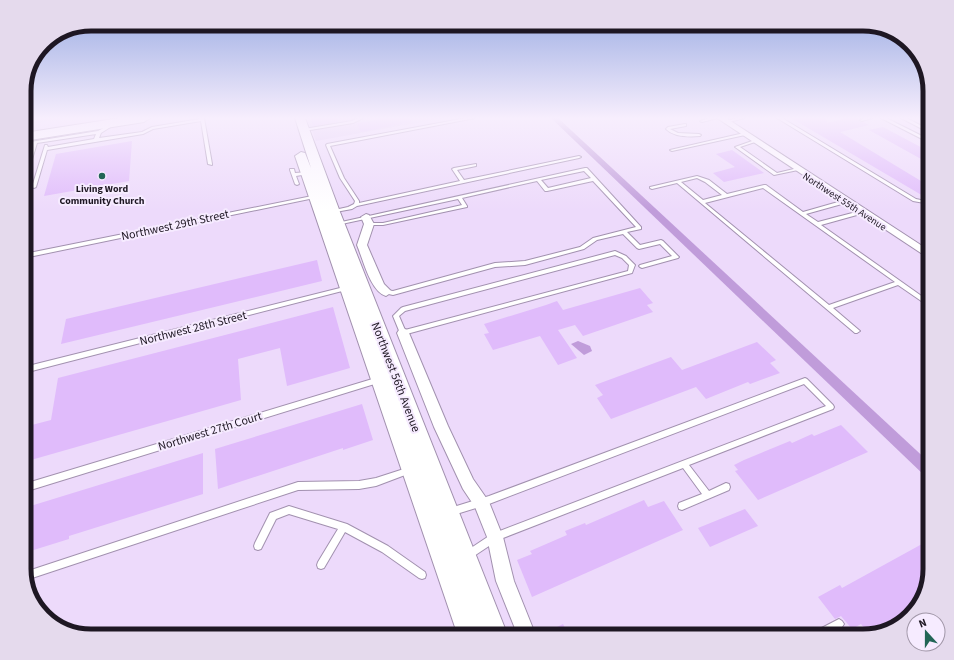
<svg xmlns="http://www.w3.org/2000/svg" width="954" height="660" viewBox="0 0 954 660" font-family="'Source Sans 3',sans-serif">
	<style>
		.built { fill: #e2ccf3 }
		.water { fill: #c09cda }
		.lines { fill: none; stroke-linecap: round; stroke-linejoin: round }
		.canal { fill: #c09cda; fill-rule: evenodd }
		.building { fill: #e0bbfb }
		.lane-casing { stroke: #a291af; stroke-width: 2 }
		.street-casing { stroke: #a291af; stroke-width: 2 }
		.secondary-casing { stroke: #a291af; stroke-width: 2 }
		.primary-casing { stroke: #a291af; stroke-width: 2 }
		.lane { fill: #fff; fill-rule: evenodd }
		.street { fill: #fff; fill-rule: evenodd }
		.secondary { fill: #fff; fill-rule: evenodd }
		.primary { fill: #fff; fill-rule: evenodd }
		.poi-dot { fill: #226556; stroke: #f6ebff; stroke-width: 1.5 }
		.labels { text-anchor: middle; stroke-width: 4; stroke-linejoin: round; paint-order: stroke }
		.far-poi-label { font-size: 10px; font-weight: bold; fill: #1e1723; stroke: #f6ebff }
		.far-street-label { font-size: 10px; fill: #1e1723; stroke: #f6ebff }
		.street-label { font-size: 12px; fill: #1e1723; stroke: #f6ebff }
		.rim { fill: none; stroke: #1e1723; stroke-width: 5 }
	</style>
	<rect width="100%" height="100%" fill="#eddafb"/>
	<!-- built -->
	<g class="built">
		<polygon points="24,118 68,118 24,125"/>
		<polygon points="307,118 444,118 316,141"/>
	</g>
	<!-- water -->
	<polygon class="water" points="578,341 590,346 592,351 584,355 571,344"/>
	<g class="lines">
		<!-- canal -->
		<polygon class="canal" points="551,118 558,118 930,463 930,478 925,476"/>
	</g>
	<!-- building -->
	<g class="building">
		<polygon points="311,118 337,118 338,122 313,126"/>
		<polygon points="377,118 410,118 411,122 361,132 357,123 378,120"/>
		<polygon points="791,118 826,118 827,123 847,118 855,118 869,125 840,132 921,181 930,179 930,200"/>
		<polygon points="883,127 930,152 930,164 869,130"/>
		<polygon points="132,141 129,181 44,196 56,154"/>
		<polygon points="732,150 764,173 724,182 713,173 735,167 716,154"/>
		<polygon points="317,260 322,281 61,344 66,319"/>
		<polygon points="640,288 653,303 647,305 653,312 583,336 575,325 558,330 577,358 558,365 540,336 493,350 484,334 489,333 484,324 546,305 557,301 563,310"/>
		<polygon points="333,307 350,368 287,386 280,348 238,359 241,400 24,462 24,427 51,420 58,378"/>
		<polygon points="757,342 776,360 770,363 780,373 750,384 748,382 706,399 696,387 611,419 597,398 603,395 595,385 671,357 682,370"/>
		<polygon points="362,404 373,440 343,450 343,448 218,489 215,449"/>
		<polygon points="841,425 868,452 758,500 735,471 738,470 734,465 744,460 790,441 792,443 812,434 814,436"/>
		<polygon points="203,453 203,494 69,536 69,539 24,553 24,508"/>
		<polygon points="644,500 648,507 664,501 683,530 532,597 517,560 532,554 530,551 567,535 565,531 585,523 586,525"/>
		<polygon points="745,509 758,526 710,547 698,528"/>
		<polygon points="922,544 925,548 930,545 930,569 919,606 899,617 902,621 887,630 885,631 880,626 868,633 861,624 852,629 841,616 835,619 818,597 840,585 842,588"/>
		<polygon points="563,624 569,636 539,636"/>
	</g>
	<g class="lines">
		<!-- lane casing -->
		<g class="lane-casing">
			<g id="lane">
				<polygon points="200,118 204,118 212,164 212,165 208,164 201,121 153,129 143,134 47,150 36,187 34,188 32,187 45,145 47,145 48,147 94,139 96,134 37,143 26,179 24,180 24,171 32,144 24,145 24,143 98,131 111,124 113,125 112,126 101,133 99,138 142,132 152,127 200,119"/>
				<polygon points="358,118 363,118 353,123 304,131 302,130 304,129 352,121"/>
				<polygon points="466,118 475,118 330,146 344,178 359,201 359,203 460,181 452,169 454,168 476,164 476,166 457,170 464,180 579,156 581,157 579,158 357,206 352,209 330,213 330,211 348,207 354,204 355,201 340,178 326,145 327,144"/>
				<polygon points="710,118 718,118 702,122 700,121"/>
				<polygon points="737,118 744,118 726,123 724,122"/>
				<polygon points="777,118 782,118 916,199 930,202 930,204 913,201"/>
				<polygon points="865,118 872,118 862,121 860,120"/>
				<polygon points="881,118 886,118 930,140 930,143"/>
				<polygon points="901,118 906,118 930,130 930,133"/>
				<path d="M685,124H686V126L670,129L678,133L699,134L701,135L700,136C689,137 674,137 666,129L668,127Z"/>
				<polygon points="744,133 745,133 745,135 672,151 670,150"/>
				<polygon points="755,140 758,141 740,147 777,173 798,168 800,169 798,170 774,175 735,147"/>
				<path d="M585,168H587L641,227V229L627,232L640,245L661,240L663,241L679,257L678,258L642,268L640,267L639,266L640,265L672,256L660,244L639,249L637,248L623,234L597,240L584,249L525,265L495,267L393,295L384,293L383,292L386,290L393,291L495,263L525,261L580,247L593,238L636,227L593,181L547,191H545L537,181L462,198L467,206V207L383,225H369L367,224L369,223H383L462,205L458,199L337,225L335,224L337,223ZM584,171L591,178L548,188L541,180Z"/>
				<polygon points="290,169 294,169 295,173 308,172 310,173 308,174 296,176 299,184 297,185 295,184 290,170"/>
				<path d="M697,176L709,180L727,194L764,185H766L803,212L845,200H849V202L806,214L818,222L860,211H864V213L821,225L930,302V307L898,285L833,308L860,331L857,333H855L677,183L652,189L650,188V187ZM697,178L705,182L722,195L703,200L681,182ZM763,188L895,282L829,305L705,203Z"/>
				<polygon points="317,195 319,195 319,197 24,258 24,254"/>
				<polygon points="26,232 29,234 26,240 24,241 24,233"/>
				<path d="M615,251L626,256L635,265L632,273L403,335L400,333L393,316L401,308L403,307ZM615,255L622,258L629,265L628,271L405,330L399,316L405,311Z"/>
				<polygon points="348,286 351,288 350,289 24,373 24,367"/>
				<polygon points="379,377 381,378 382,380 381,382 24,492 24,484"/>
				<polygon points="805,378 807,379 833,405 834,407 833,409 689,465 709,491 726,483 729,484 730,487 729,490 682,510 679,509 678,506 679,503 702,494 683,468 498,540 471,558 468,559 465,558 464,555 465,552 492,534 826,406 804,384 489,504 450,516 447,515 446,512 447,509 489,496"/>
				<polygon points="410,467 413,468 414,470 413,472 376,486 359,489 298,490 26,580 24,573 25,572 298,482 359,481 376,478"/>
				<polygon points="289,506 347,524 388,546 425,572 426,575 425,578 422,579 419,578 382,552 345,532 324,568 321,569 318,568 317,565 318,562 338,529 289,514 276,519 261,549 258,550 255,549 254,546 255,543 270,513"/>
				<polygon points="839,619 842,621 844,624 842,627 825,636 810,636 812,633"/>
			</g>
		</g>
		<!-- street casing -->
		<g class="street-casing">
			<g id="street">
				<polygon points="717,118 726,118 930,251 930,259"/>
				<path d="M366,214L369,215L374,224L367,245L384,284L392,292L386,296C370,291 363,259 357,245L364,224L361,217Z"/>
				<polygon points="403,328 407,330 409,333 448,426 473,479 489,502 503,537 514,581 536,636 518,636 496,581 487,537 475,507 463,489 434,427 397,333 399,330"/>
			</g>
		</g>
		<!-- secondary casing -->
		<g class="secondary-casing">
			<polygon id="secondary" points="295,118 305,118 340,212 508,636 458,636 295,156 301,152 305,153 311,168"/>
		</g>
		<!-- primary casing -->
		<g class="primary-casing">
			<polygon id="primary" points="120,118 150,118 144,122 24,141 24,133"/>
		</g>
		<!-- lane -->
		<use href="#lane" class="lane"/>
		<!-- street -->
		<use href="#street" class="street"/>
		<!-- secondary -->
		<use href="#secondary" class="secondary"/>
		<!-- primary -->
		<use href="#primary" class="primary"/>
	</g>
	<!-- sky -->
	<linearGradient id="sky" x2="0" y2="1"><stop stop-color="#98aae2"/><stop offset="0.56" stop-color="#f7eefd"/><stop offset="1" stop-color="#f7eefd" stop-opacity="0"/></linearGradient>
	<rect width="954" height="211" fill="url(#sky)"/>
	<!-- markers -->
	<circle class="poi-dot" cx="102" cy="176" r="4"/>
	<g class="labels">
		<!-- far-poi labels -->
		<g class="far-poi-label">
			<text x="102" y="192">Living Word<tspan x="102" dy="12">Community Church</tspan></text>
		</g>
		<!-- far-street labels -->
		<g class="far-street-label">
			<text transform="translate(845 201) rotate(33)" y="4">Northwest 55th Avenue</text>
		</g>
		<!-- street labels -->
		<g class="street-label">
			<text transform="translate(175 225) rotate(-12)" y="4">Northwest 29th Street</text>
			<text transform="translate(193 328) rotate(-14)" y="4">Northwest 28th Street</text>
			<text transform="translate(396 377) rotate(69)" y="4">Northwest 56th Avenue</text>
			<text transform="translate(210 431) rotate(-17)" y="4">Northwest 27th Court</text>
		</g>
	</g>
	<!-- crop -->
	<path d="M0 0H954V660H0ZM91 31H863A60 60 0 0 1 923 91V569A60 60 0 0 1 863 629H91A60 60 0 0 1 31 569V91A60 60 0 0 1 91 31Z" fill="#e5daed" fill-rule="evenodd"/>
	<path class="rim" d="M91 31H863A60 60 0 0 1 923 91V569A60 60 0 0 1 863 629H91A60 60 0 0 1 31 569V91A60 60 0 0 1 91 31Z"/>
	<!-- north arrow -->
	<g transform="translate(926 632) rotate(339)"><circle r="19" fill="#f6ebff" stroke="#a096a7"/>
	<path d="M0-3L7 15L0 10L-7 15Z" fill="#226556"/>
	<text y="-6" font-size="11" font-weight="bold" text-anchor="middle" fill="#1e1723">N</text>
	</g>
</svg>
